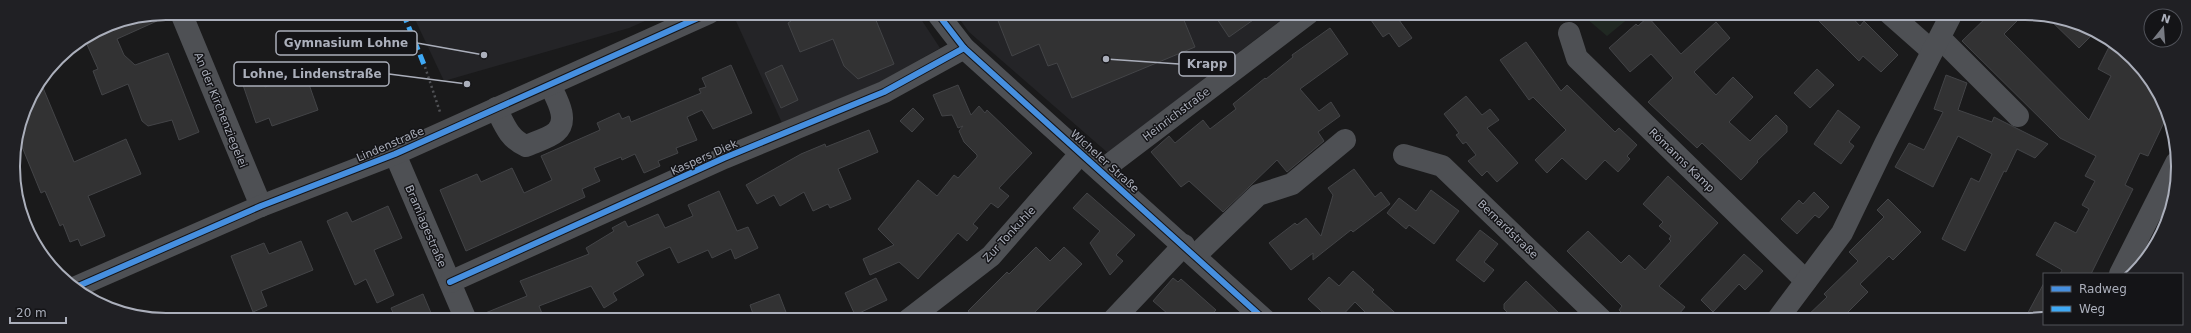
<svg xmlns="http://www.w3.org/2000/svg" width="2191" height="333" viewBox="0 0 2191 333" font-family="'DejaVu Sans',sans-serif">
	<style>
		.built { fill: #242427 }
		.green { fill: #202822 }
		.building { fill: #323233; stroke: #434447 }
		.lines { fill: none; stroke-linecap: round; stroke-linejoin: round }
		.path { stroke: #505155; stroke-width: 2.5; stroke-dasharray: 2 3; stroke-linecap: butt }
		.minor { stroke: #4e5054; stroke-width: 22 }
		.quiet { stroke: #3fa9f5; stroke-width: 5; stroke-dasharray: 10 5; stroke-linecap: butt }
		.cycleway-casing { stroke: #141417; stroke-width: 8 }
		.cycleway { stroke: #468fdf; stroke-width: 6 }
		.labels { text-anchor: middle; stroke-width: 3; stroke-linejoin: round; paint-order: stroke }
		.street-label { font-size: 11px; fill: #abafbb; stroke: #141417 }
		.rim { fill: none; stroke: #abafbb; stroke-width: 2 }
		.leader { fill: none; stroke: #abafbb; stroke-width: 1.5 }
		.callout-dot { fill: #abafbb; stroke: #141417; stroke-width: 1.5 }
		.callout { fill: #141417; stroke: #abafbb; stroke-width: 1.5 }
		.callout-label { font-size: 12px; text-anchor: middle; font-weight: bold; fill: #abafbb }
	</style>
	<rect width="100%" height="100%" fill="#1a1a1b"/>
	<!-- built -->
	<g class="built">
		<polygon points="412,13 663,13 629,28 444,81"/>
		<polygon points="755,13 917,13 940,48 882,81 782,123 736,21"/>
		<polygon points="955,13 1290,13 1108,153 969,32"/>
	</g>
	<!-- green -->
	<polygon class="green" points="1580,13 1635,13 1607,36"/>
	<!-- building -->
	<g class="building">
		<polygon points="788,13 873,13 894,64 858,79 844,66 833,39 800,52 788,23 791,21"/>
		<polygon points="995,13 1181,13 1195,47 1072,98 1057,63 1048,66 1039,44 1012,56"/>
		<polygon points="1213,13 1263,13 1229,37"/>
		<polygon points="1366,13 1394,13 1412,38 1399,47 1389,33 1383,37"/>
		<polygon points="1811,13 1848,13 1860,26 1864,21 1898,55 1881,72 1863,56 1859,61"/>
		<polygon points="1991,13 2025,13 2004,34 2089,120 2111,76 2098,69 2111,43 2140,65 2168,114 2148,156 2140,153 2125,185 2133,189 2091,274 2060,274 2062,270 2036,255 2055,222 2076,233 2089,209 2082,205 2095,181 2085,176 2096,156 2060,138 1962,41"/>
		<polygon points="156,15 157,21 117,39 124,55 135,65 168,53 199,132 179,140 172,120 148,126 142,121 128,84 102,95 93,71 98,69 85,40 108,25"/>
		<polygon points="2046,16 2093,29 2096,31 2079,48"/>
		<polygon points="1648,17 1681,54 1716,22 1730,38 1694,72 1716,95 1733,77 1753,97 1729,122 1750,141 1776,115 1787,126 1787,132 1757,161 1758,162 1741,180 1702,143 1697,148 1648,102 1673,78 1651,54 1630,72 1609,48 1636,24 1638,26"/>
		<polygon points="1330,28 1348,54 1300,89 1319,111 1331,102 1340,116 1318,132 1324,141 1287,172 1277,160 1223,212 1189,181 1181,187 1151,152 1169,136 1175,143 1203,120 1210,129 1236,109 1233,104 1265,78 1266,79 1293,57 1292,55"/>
		<polygon points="1526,42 1561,91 1567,85 1615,132 1619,128 1637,145 1627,156 1630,159 1618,172 1605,160 1586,180 1562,158 1547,173 1535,160 1566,130 1533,97 1529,100 1500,60"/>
		<polygon points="731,65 752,113 713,129 702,110 687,117 697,140 676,148 678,153 658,161 660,166 644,173 635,154 622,160 621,157 594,168 600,181 582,189 585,197 466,251 440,190 477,174 481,182 512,168 524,193 552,180 541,156 600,130 597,123 619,113 622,119 629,116 631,122 701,93 699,89 706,87 702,78"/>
		<polygon points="782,65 798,100 781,108 765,73"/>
		<polygon points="1817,69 1834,85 1810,108 1794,93"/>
		<polygon points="305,73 318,110 272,126 269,118 256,123 243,85 262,78 265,87"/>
		<polygon points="1946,75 1967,83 1958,110 1992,122 1994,117 2048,144 2035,158 2017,149 2006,172 2004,171 1965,251 1942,239 1971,178 1979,182 1992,154 1958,136 1933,187 1895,167 1909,143 1924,150 1943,112 1934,109"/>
		<polygon points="41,83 74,162 126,139 141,174 88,196 105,236 81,246 78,239 70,242 63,224 60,226 45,191 41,193 18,137 25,108"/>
		<polygon points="958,85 971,115 979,106 985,113 987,110 1032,153 999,188 1009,196 998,208 991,203 973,224 978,228 967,241 958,233 918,279 899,262 870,275 863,259 894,245 878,229 918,180 937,196 954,175 958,178 977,157 977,155 964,142 959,131 963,126 958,128 952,115 942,116 933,95"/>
		<polygon points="1466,96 1482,115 1490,109 1499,120 1487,128 1518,163 1497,182 1487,171 1482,176 1468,161 1476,155 1466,142 1463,144 1456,135 1459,133 1444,114"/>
		<polygon points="913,108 924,119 912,132 900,121"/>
		<polygon points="1838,110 1860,127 1849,142 1854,146 1841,164 1814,144"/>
		<polygon points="869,130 878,152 838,169 851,199 830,208 828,204 813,211 804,192 780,206 774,195 757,204 746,185 801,154 825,144 826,147"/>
		<polygon points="1354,169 1375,197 1381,192 1390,204 1353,232 1351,230 1313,260 1313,253 1291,270 1269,243 1295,223 1297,225 1306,218 1321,236 1333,195 1328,188"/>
		<polygon points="1668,176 1718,223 1659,286 1685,307 1674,320 1629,320 1619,310 1622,306 1567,251 1588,231 1621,263 1629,255 1645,270 1671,241 1669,239 1671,236 1659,226 1663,222 1643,204"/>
		<polygon points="1431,190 1459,211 1434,244 1409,225 1406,229 1387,213 1399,198 1416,211"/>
		<polygon points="719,191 737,231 748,227 758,248 735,259 731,249 712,258 708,250 678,263 670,247 636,262 644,275 613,293 617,300 604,308 591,286 539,306 543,316 534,320 478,320 478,316 527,296 520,281 589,254 586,248 614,231 612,228 625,221 628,227 658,214 665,228 693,216 688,205"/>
		<polygon points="1814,192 1829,207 1819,218 1815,215 1797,234 1781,219 1799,200 1803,204"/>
		<polygon points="1087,193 1135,235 1116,255 1123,261 1110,275 1090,243 1100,231 1073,208"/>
		<polygon points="1888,199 1921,232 1893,260 1889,256 1860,284 1868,292 1840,320 1803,320 1827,297 1824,294 1858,261 1849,252 1884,217 1877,210"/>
		<polygon points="388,206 402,238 374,250 394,295 377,303 366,279 355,285 327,221 347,212 352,222"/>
		<polygon points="1480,230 1498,244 1484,262 1494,270 1484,282 1456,260"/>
		<polygon points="301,241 313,270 261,291 267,306 253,312 231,256 264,243 269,254"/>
		<polygon points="1036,247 1050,261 1064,247 1082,264 1027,320 1023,320 1016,313 1009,320 976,320 968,311 1007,272 1009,274"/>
		<polygon points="1744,254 1763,271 1745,290 1739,284 1713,312 1701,300"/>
		<polygon points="1353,271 1374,290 1372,292 1403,320 1373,320 1355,302 1338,320 1331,320 1308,299 1329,277 1339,286"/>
		<polygon points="876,278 887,300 855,315 845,293"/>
		<polygon points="1173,278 1178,282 1181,279 1216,310 1207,320 1175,320 1153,301"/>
		<polygon points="1526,281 1566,320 1515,320 1504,309 1504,304"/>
		<polygon points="2044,283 2044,317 2024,320"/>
		<polygon points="423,294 434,320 396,320 391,308"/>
		<polygon points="779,294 789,320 755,320 750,305"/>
	</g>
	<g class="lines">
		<!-- path -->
		<polyline class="path" points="425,67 440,112"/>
		<!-- minor -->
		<g class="minor">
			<polyline points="181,13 261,206"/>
			<polyline points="937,13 964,48 1265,320"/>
			<polyline points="1889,13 1932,51"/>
			<polyline points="1569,33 1577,58 1806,281"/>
			<polyline points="1940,38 2018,116"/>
			<path d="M496,108C504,124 509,139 526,146C535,142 549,138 556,132C570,120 556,98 550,85"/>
			<polyline points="395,154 466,320"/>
			<polyline points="1404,155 1442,166 1602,320"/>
			<polyline points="1101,171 1309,13"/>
			<polyline points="1196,255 1258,195 1292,184 1345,140"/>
			<polyline points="2120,274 2176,163"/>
			<polyline points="450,282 724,158 884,92 964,48"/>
			<polyline points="76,287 261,206 395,154 709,13"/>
			<polyline points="908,320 991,256 1081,153"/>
			<polyline points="1113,320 1184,245"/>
			<polyline points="1777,320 1842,233 1885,144 1952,13"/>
		</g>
		<!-- quiet -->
		<polyline class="quiet" points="403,13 425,67"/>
		<!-- cycleway casing -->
		<g class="cycleway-casing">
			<g id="cycleway">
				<polyline points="937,13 964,48 1265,320"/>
				<polyline points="450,282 724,158 884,92 964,48"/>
				<polyline points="76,287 261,206 395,154 709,13"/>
			</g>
		</g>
		<!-- cycleway -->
		<use href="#cycleway" class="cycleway"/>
	</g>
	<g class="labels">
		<!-- street labels -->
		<g class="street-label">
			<text transform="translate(221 110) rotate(68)" y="4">An der Kirchenziegelei</text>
			<text transform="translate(1176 114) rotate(-37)" y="4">Heinrichstraße</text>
			<text transform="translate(390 144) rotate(-23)" y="4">Lindenstraße</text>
			<text transform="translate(704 157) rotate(-24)" y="4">Kaspers Diek</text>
			<text transform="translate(1682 160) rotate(44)" y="4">Römanns Kamp</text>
			<text transform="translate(1105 161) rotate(42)" y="4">Wicheler Straße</text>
			<text transform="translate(426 226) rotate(67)" y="4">Bramlagestraße</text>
			<text transform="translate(1508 229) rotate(44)" y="4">Bernardstraße</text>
			<text transform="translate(1009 234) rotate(-47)" y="4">Zur Tonkuhle</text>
		</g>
	</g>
	<!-- crop -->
	<path d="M0 0H2191V333H0ZM166 20H2025A146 146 0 0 1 2171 166V167A146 146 0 0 1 2025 313H166A146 146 0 0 1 20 167V166A146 146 0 0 1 166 20Z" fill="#202024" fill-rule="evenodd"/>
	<path class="rim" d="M166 20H2025A146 146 0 0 1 2171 166V167A146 146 0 0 1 2025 313H166A146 146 0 0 1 20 167V166A146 146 0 0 1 166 20Z"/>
	<!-- callouts -->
	<path class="leader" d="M484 55L417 43M1106 59L1179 64M467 84L389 74"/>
	<g class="callout-dot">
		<circle cx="484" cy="55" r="4"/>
		<circle cx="1106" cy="59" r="4"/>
		<circle cx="467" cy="84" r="4"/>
	</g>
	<g class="callout">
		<rect x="276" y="31" width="141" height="24" rx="4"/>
		<rect x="1179" y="52" width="56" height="24" rx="4"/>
		<rect x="234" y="62" width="155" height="24" rx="4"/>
	</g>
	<g class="callout-label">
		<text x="346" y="47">Gymnasium Lohne</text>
		<text x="1207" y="68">Krapp</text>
		<text x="312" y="78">Lohne, Lindenstraße</text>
	</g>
	<!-- legend -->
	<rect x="2043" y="273" width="140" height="52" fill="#141417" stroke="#505259"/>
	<rect x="2051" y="286" width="20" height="6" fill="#468fdf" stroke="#505259"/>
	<text x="2079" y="293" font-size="12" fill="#abafbb">Radweg</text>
	<rect x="2051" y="306" width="20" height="6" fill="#3fa9f5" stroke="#505259"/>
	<text x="2079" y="313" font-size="12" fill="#abafbb">Weg</text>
	<!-- north arrow -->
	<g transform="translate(2163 28) rotate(17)"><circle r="19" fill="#141417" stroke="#505259"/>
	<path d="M0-3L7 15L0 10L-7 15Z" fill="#787b83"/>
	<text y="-6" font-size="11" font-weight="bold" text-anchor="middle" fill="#abafbb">N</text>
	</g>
	<!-- scale -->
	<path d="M10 317v6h56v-6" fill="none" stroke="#abafbb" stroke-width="2"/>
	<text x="16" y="317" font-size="12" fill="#abafbb" stroke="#141417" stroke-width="3" paint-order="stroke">20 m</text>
</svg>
